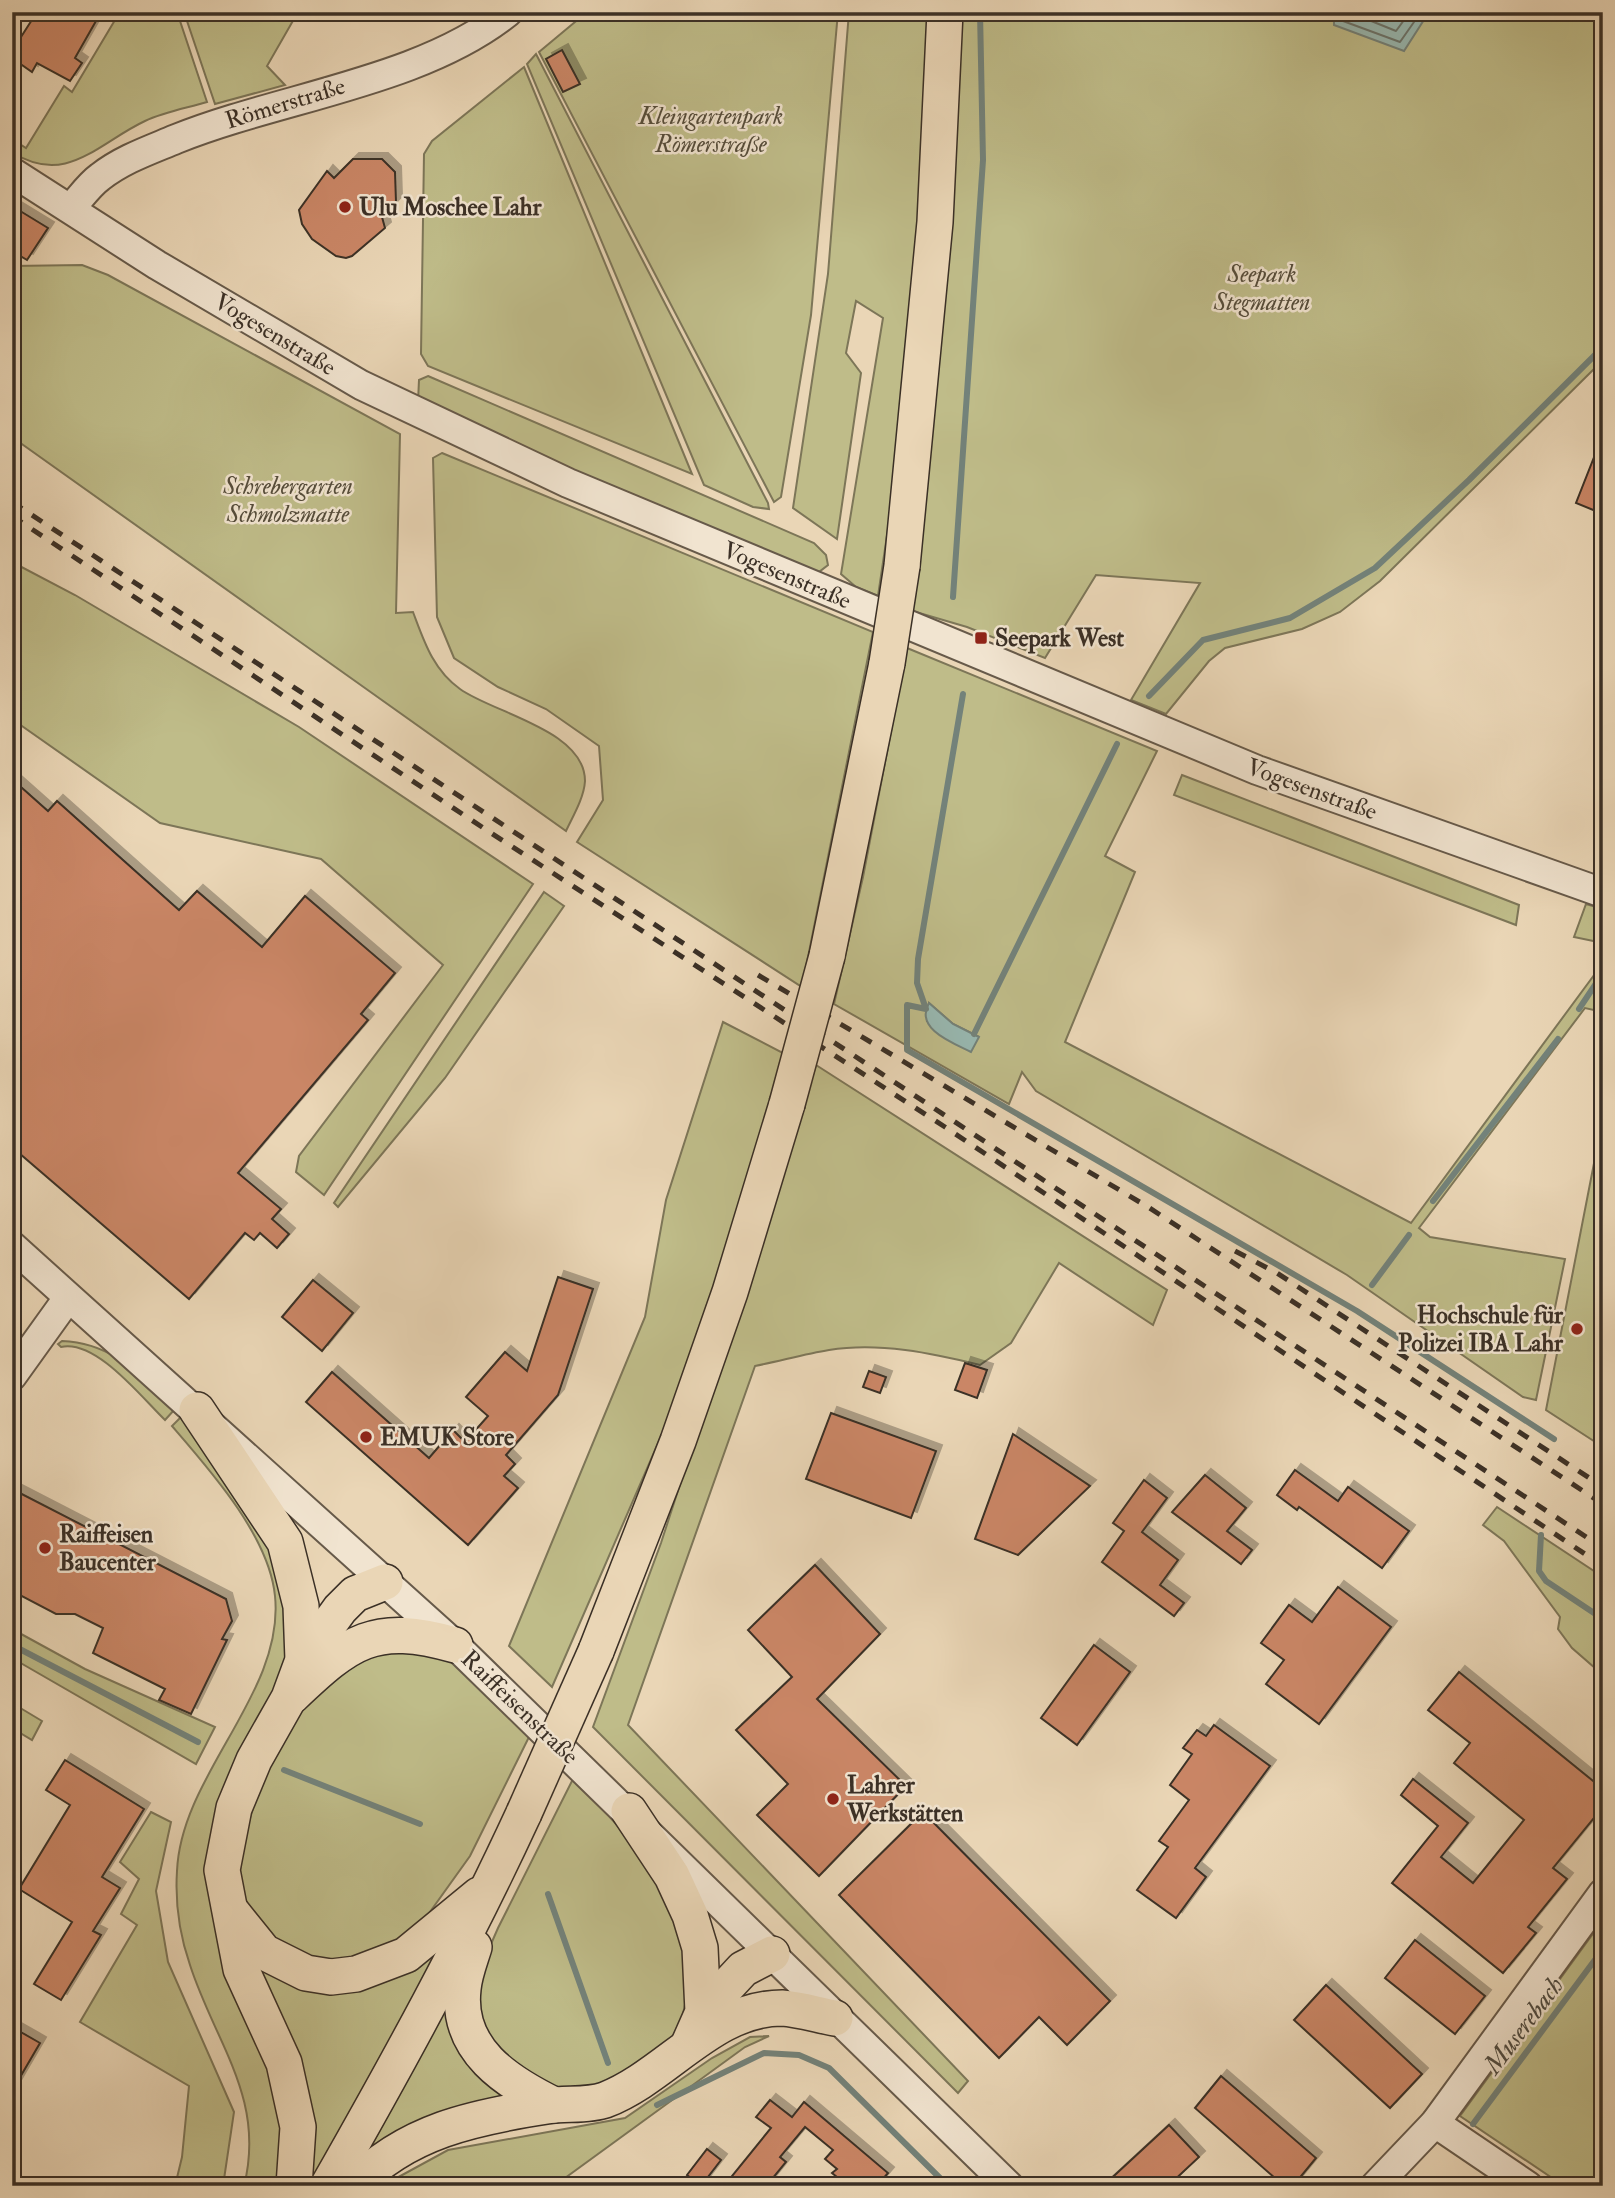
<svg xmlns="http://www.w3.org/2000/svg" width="1615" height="2198" viewBox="0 0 1615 2198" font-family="'IM FELL Double Pica',serif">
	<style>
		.green { fill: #bfbc89; stroke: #7d7658; stroke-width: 2; fill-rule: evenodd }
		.water { fill: #98b9b2; stroke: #73827a; stroke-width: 2 }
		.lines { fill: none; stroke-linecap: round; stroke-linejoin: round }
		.shore { stroke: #6a746c; stroke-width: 2 }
		.stream { stroke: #73827a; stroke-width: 6 }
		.building { fill: #ca8666; stroke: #3b3026; stroke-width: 2; filter: url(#shadow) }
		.minor-casing { stroke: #675a4a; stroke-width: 32 }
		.major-casing { stroke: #3b3026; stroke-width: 38 }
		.minor { stroke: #f1e4d0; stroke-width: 28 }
		.major { stroke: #ead6b6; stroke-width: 35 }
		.rail { stroke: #3b3026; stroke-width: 5; stroke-dasharray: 12 12; stroke-linecap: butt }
		.major-bridge-casing { stroke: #3b3026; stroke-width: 38; stroke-linecap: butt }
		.major-bridge { stroke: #ead6b6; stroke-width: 35 }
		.poi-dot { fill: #8f2418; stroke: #f1e4d0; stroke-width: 2.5 }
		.labels { text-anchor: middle; stroke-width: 5; stroke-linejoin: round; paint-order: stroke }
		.street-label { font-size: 24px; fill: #3b3026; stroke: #f1e4d0 }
		.park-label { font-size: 24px; font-style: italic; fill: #554c3a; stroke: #f1e4d0 }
		.poi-label { font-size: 24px; font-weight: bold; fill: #3b3026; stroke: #f1e4d0; text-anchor: start }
		.water-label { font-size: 26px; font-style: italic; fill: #4e4b42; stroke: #f1e4d0 }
	</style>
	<defs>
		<filter id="shadow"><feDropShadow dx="6" dy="-6" stdDeviation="0" flood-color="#0004"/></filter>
	</defs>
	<rect width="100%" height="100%" fill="#ead6b6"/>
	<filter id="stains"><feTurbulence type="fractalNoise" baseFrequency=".00286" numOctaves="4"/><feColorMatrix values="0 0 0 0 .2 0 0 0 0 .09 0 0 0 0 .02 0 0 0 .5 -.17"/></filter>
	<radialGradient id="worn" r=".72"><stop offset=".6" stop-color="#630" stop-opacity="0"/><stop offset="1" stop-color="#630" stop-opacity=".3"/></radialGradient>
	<!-- green -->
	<g class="green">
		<path d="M104,12H177L207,102C187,108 164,112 145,121C98,143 66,187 12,152V139L26,148L64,86L72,92L115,20Z"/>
		<polygon points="184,12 298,12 267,66 285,85 215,104"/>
		<polygon points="587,12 838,12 811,315 781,497 774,502 539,52"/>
		<polygon points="849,12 932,12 907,401 878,596 856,587 841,574 883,318 856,301 846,353 861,373 837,539 793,508 828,274"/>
		<polygon points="956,12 1603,12 1603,360 1380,581 1340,612 1302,629 1225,648 1209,661 1166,714 1131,700 1200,583 1096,575 1045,658 967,627 909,610"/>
		<polygon points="536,54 768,503 769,509 753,507 704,485 527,64"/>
		<polygon points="524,67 692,474 428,366 421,354 424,154 432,141"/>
		<path d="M82,265L108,275L400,434L396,613L413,612C424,641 433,670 460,689C493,713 585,730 585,781C584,798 573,816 566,831L12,437V266Z"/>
		<polygon points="428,376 814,543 826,555 828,565 815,575 572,474 418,402 419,380"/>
		<polygon points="442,453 873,632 802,987 577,842 603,800 599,746 546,709 498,687 454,658 437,617 433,458"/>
		<polygon points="12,562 75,595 299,727 533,884 324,1195 296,1172 299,1156 443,965 321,859 160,823 12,719"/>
		<path d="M907,648L1157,751L1105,856L1135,872L1065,1042L1411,1223L1603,963V1012L1585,1008L1419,1228L1430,1237L1565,1259L1536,1400L1523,1397L1347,1275L1036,1091L1022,1072L1009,1104L834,1004L863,877ZM929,1003L953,1024L979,1037L927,1021Z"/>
		<polygon points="1182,775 1519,905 1516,925 1174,795"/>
		<polygon points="544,892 564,906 445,1078 338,1207 334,1203"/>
		<polygon points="1586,904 1603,909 1603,943 1574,937"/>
		<polygon points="723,1022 783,1053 761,1150 679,1395 552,1687 509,1646 645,1317 666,1200"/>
		<path d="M816,1065L1167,1290L1153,1325L1059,1263L1011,1343L980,1365C932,1353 879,1342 829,1350C805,1354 780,1361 755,1366L628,1725L968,2081L958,2093L593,1727L661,1543Z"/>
		<polygon points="1603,1117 1603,1447 1546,1410"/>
		<path d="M62,1341C114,1343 139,1375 175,1409L165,1420C142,1398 96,1339 61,1347L58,1344Z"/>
		<path d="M182,1416L251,1501L291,1602L285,1666L209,1891L227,1974L262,2047L286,2128L279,2186H244C266,2098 215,2043 190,1965C180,1936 175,1902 177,1871C181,1774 285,1693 275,1596C269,1536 210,1470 172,1426Z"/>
		<polygon points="1497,1507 1603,1577 1603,1675 1572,1648 1558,1629 1560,1617 1504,1541 1483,1525"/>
		<polygon points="12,1629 85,1669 215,1727 196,1764 12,1658"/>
		<path d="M421,1647L455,1664L530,1735L470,1856L427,1916L395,1947L347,1964L290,1958C277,1944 255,1928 247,1911C221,1861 274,1740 309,1702C326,1684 346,1667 364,1650Z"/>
		<polygon points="12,1703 42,1721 32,1740 12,1728"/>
		<polygon points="575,1775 626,1836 683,1922 691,1975 681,2024 664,2054 635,2074 577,2090 534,2084 501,2065 473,2002 477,1976 498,1928"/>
		<polygon points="151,1812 171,1822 156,1891 168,1962 234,2112 223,2186 175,2186 182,2157 189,2086 80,2022 137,1925 121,1914 139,1879 120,1862"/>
		<polygon points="1603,1920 1603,2186 1564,2186 1460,2116"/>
		<polygon points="451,1937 312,2186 246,1948 319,1984"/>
		<polygon points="449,2002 524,2098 364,2159"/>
		<polygon points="769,2036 745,2047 554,2186 382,2186 448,2150 625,2118 712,2058 750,2037"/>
	</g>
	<!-- water -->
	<g class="water">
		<polygon points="1334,12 1429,12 1404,51 1334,25"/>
		<path d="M929,1003L953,1024L979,1037L971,1052C953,1043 914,1029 929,1003Z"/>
	</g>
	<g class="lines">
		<!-- shore -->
		<g class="shore">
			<polyline points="1340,12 1343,21 1400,42 1421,12"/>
			<polyline points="1349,12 1396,31 1410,12"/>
		</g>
		<!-- stream -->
		<g class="stream">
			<polyline points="953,597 983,160 980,12"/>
			<polyline points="963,694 918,959 917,983 926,1009 907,1005 907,1050 1357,1311 1554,1439"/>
			<polyline points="1149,696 1203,640 1290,618 1375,568 1469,480 1603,347"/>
			<polyline points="1579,1009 1603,973"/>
			<polyline points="974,1034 1117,744"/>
			<polyline points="1433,1201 1558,1039"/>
			<polyline points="1372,1285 1409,1235"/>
			<polyline points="1541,1535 1539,1571 1546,1581 1603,1619"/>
			<polyline points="12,1645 198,1742"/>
			<polyline points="284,1770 420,1824"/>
			<polyline points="548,1894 608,2063"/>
			<polyline points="657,2105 764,2053 799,2055 829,2068 948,2186"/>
			<polyline points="1473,2124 1603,1949"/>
		</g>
	</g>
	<!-- building -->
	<g class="building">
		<polygon points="37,12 83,12 96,21 75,58 82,63 70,81 37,63 32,72 12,58 12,51"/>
		<polygon points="562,50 580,84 563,92 546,59"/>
		<polygon points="353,159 382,159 395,172 396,202 382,217 385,228 352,256 346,258 336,256 312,239 302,224 299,210 327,171 334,178"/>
		<polygon points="12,206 48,228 27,260 12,251"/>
		<polygon points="1602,437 1603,438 1603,514 1576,503"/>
		<polygon points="12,779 48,811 57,801 179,910 197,891 262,947 305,896 395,973 361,1014 368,1020 238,1173 281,1209 272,1219 289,1234 277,1248 260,1233 254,1240 245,1233 189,1299 12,1147 12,1098 20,1090 12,1083"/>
		<polygon points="558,1277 593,1289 558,1395 506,1455 515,1464 504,1476 518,1488 468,1545 306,1402 332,1372 429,1458 453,1430 465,1442 488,1416 466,1397 505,1352 527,1371"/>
		<polygon points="313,1280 353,1313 322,1351 282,1317"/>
		<polygon points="965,1363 987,1370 977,1398 955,1390"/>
		<polygon points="869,1371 886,1377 880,1393 863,1387"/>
		<polygon points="831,1413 936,1451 911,1518 806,1479"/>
		<polygon points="1013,1434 1090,1486 1018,1555 975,1539"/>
		<polygon points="1295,1470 1338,1501 1348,1487 1409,1531 1382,1568 1299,1507 1297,1510 1277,1495"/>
		<polygon points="1205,1475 1246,1508 1227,1531 1252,1550 1241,1564 1172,1512"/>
		<polygon points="1144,1480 1167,1498 1142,1532 1178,1560 1160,1585 1184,1603 1174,1616 1102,1562 1124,1531 1113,1523"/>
		<polygon points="12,1489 226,1599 232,1621 222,1639 227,1640 191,1714 159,1700 165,1689 93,1653 103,1628 75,1614 56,1614 12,1591"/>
		<polygon points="815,1565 880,1634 817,1699 906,1786 819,1876 757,1815 788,1784 736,1730 792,1677 748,1630"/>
		<polygon points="1338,1587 1391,1627 1319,1724 1266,1684 1284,1660 1261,1643 1289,1605 1312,1622"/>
		<polygon points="1094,1645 1130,1672 1077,1745 1041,1718"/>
		<polygon points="1459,1672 1603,1789 1603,1807 1553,1868 1567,1879 1528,1927 1536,1933 1503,1973 1392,1883 1438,1826 1401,1795 1413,1779 1468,1823 1441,1857 1473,1883 1524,1820 1454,1763 1470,1743 1428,1710"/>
		<polygon points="1214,1725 1270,1766 1195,1868 1206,1877 1176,1918 1137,1890 1168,1847 1159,1841 1189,1800 1170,1785 1192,1754 1183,1748 1197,1730 1206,1736"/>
		<polygon points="65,1760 144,1809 102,1877 120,1888 93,1931 101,1935 61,2000 34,1984 72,1922 19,1889 70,1805 46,1790"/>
		<polygon points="923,1812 1110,2001 1067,2045 1039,2017 999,2058 839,1895"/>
		<polygon points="1415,1940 1485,1996 1455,2034 1385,1978"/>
		<polygon points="1326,1985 1422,2074 1390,2108 1294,2020"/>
		<polygon points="12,2027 40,2043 12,2091"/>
		<polygon points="1221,2076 1316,2158 1293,2186 1284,2186 1195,2108"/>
		<polygon points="770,2100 792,2117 804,2102 888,2173 877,2186 848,2186 832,2173 837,2169 825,2159 833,2150 805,2127 780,2157 786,2162 768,2184 762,2179 757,2186 745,2186 732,2176 771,2128 756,2117"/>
		<polygon points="1169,2125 1199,2157 1168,2186 1103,2186"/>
		<polygon points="707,2149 721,2160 701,2186 687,2175"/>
	</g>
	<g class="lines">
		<!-- minor casing -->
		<g class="minor-casing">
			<g id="minor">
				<polyline points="12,172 157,265 361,385 568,483 1257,770 1603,893"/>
				<path d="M71,208C81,197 89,185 100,177C123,159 150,150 176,139C280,97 421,82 508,12"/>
				<polyline points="12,1246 455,1645 1009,2186"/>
				<polyline points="12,1376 68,1298"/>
				<polyline points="1435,2123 1528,2186"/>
				<polyline points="1375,2186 1435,2123 1603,1893"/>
			</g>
		</g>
		<!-- major casing -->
		<g class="major-casing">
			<g id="major">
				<polyline points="902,566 935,222 945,12"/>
				<polyline points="827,956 887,663"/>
				<polyline points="197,1410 285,1542 301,1606 303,1660 289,1698 254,1760 234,1808 222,1870 241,1969 284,2063 298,2127 294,2186"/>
				<polyline points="596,1651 678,1441 730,1292 787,1104"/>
				<polyline points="303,1660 340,1609 355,1594 385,1582"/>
				<path d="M292,1696C350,1641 374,1622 455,1645"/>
				<polyline points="629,1811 672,1876 690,1915 700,1948 703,2012 688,2046"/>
				<polyline points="231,1911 264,1952 306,1973 331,1977 356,1974 406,1955 479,1895"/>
				<path d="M474,1947C470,1960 464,1975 463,1989C456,2050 507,2082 554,2105"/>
				<polyline points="703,2012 743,1969 772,1954"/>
				<path d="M328,2186C398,2063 465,1941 524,1813"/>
				<path d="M354,2186C406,2131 475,2117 547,2106C566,2103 588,2106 605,2100C667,2076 712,2008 782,2008C799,2009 818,2015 835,2018"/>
			</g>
		</g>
		<!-- minor -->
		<use href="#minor" class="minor"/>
		<!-- major -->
		<use href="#major" class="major"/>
		<!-- rail -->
		<g class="rail">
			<polyline points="12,502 1603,1548"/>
			<polyline points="12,516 491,833 945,1127 1603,1566"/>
			<polyline points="758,975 1148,1207 1603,1504"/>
			<polyline points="1235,1251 1277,1273 1603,1487"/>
		</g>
		<!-- major-bridge casing -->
		<g class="major-bridge-casing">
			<g id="major-bridge">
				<polyline points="887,663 902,566"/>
				<polyline points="787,1104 827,956"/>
				<polyline points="524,1813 596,1651"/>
			</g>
		</g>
		<!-- major-bridge -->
		<use href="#major-bridge" class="major-bridge"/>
	</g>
	<!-- markers -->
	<g class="poi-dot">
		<circle cx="345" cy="207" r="7"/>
		<rect x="974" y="631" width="14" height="14" rx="3.5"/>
		<circle cx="1577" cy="1329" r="7"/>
		<circle cx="366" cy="1437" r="7"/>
		<circle cx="45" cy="1548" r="7"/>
		<circle cx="833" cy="1799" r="7"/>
	</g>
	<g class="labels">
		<!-- street labels -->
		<g class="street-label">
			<text transform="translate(285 103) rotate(-17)" y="8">Römerstraße</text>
			<text transform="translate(275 334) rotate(31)" y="8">Vogesenstraße</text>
			<text transform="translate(787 575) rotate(23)" y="8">Vogesenstraße</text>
			<text transform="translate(1312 789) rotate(20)" y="8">Vogesenstraße</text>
			<text transform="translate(520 1707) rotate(44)" y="8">Raiffeisenstraße</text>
		</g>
		<!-- park labels -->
		<g class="park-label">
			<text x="711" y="124">Kleingartenpark<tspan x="711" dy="28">Römerstraße</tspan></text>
			<text x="1262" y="282">Seepark<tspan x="1262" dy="28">Stegmatten</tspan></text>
			<text x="288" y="494">Schrebergarten<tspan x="288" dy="28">Schmolzmatte</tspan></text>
		</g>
		<!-- poi labels -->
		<g class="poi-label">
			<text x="359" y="215">Ulu Moschee Lahr</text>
			<text x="995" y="646">Seepark West</text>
			<text x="1563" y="1323" text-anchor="end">Hochschule für<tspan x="1563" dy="28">Polizei IBA Lahr</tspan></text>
			<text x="380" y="1445">EMUK Store</text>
			<text x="59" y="1542">Raiffeisen<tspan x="59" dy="28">Baucenter</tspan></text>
			<text x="847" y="1793">Lahrer<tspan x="847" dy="28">Werkstätten</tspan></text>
		</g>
		<!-- water labels -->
		<g class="water-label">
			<text transform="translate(1523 2025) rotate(-53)" y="9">Muserebach</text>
		</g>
	</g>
	<!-- margin -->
	<rect width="1615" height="2198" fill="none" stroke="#ead6b6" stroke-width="42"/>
	<rect x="14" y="14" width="1587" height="2170" fill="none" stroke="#3b3026" stroke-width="3.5"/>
	<rect x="21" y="21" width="1573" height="2156" fill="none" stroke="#3b3026" stroke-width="2"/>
	<rect width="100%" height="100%" filter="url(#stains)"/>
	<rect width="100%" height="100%" fill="url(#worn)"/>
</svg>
